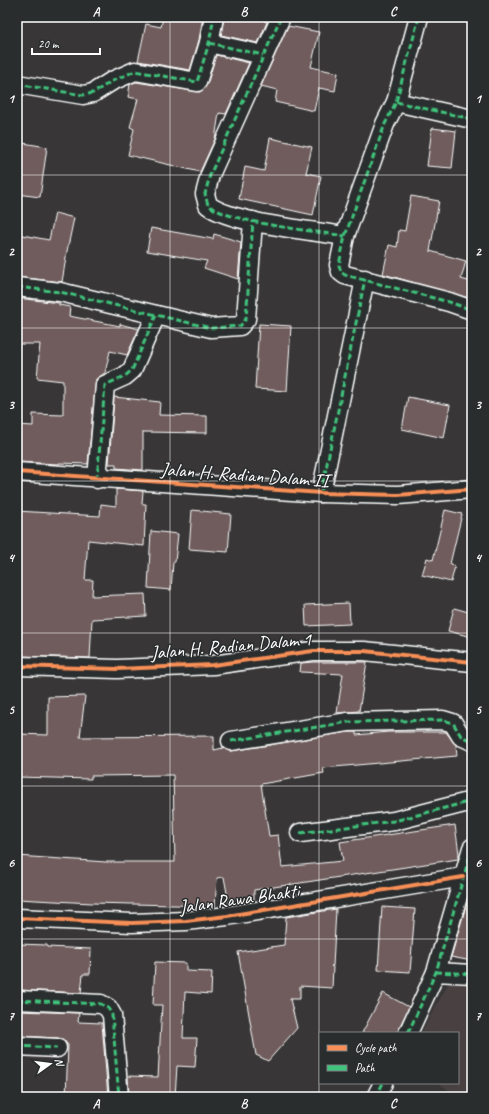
<svg xmlns="http://www.w3.org/2000/svg" width="489" height="1114" viewBox="0 0 489 1114" font-family="Caveat,sans-serif">
	<style>
		.built { fill: #484142 }
		.building { fill: #6f5c5c; stroke: #fff }
		.lines { fill: none; stroke-linecap: round; stroke-linejoin: round }
		.minor-casing { stroke: #fff; stroke-width: 21 }
		.minor { stroke: #2a2d2e; stroke-width: 18 }
		.quiet { stroke: #40c37c; stroke-width: 3; stroke-dasharray: 6 3; stroke-linecap: butt }
		.cycleway-casing { stroke: #2a2d2e; stroke-width: 6 }
		.cycleway { stroke: #f78f57; stroke-width: 4 }
		.grid { fill: none; stroke: #fff; stroke-width: 1; stroke-opacity: 0.55 }
		.labels { text-anchor: middle; stroke-width: 3; stroke-linejoin: round; paint-order: stroke }
		.street-label { font-size: 19px; fill: #fff; stroke: #2a2d2e }
		.neatline { fill: none; stroke: #fff; stroke-width: 1.5 }
		.grid-label { font-size: 13px; text-anchor: middle; font-weight: bold; fill: #fff }
	</style>
	<rect width="100%" height="100%" fill="#383637"/>
	<filter id="ink" filterUnits="userSpaceOnUse"><feTurbulence type="fractalNoise" baseFrequency=".025" numOctaves="2"/><feDisplacementMap in="SourceGraphic" scale="8" xChannelSelector="R" yChannelSelector="G"/><feConvolveMatrix kernelMatrix="1 2 1 2 8 2 1 2 1" color-interpolation-filters="sRGB"/></filter>
	<g filter="url(#ink)">
		<!-- built -->
		<polygon class="built" points="455,972 472,974 472,1097 457,1097 439,1083 458,1083 458,1033 421,1033"/>
		<!-- building -->
		<g class="building">
			<polygon points="163,17 203,17 199,40 190,70 138,61 146,24 161,27"/>
			<polygon points="224,17 255,17 265,19 264,21 267,22 258,43 221,35"/>
			<polygon points="288,26 319,32 311,67 338,73 335,91 319,88 314,111 275,102 277,90 261,86"/>
			<polygon points="216,55 249,63 226,114 219,113 215,139 200,172 128,155 134,129 130,127 138,99 128,97 130,84 136,82 200,92 207,85"/>
			<polygon points="432,128 456,131 452,168 427,166"/>
			<polygon points="270,138 312,147 306,173 321,176 313,215 239,199 245,167 264,171"/>
			<polygon points="17,142 47,147 40,197 17,194"/>
			<polygon points="411,196 439,201 430,251 466,261 461,279 472,282 472,299 383,274 389,245 397,247 399,230 405,231"/>
			<polygon points="55,213 74,218 67,251 62,282 17,277 17,234 49,240"/>
			<polygon points="151,228 213,239 214,234 241,242 238,279 204,268 207,261 147,251"/>
			<polygon points="17,298 59,303 59,305 70,307 69,316 120,326 120,324 139,329 127,355 110,351 105,373 96,379 88,464 59,463 59,464 17,462 17,425 33,426 33,414 63,415 63,381 37,378 40,344 17,344"/>
			<polygon points="259,324 291,326 287,391 255,389"/>
			<polygon points="114,397 160,402 159,415 207,416 207,433 143,432 143,470 116,468 116,464 109,464"/>
			<polygon points="408,397 450,405 444,438 402,429"/>
			<polygon points="116,489 143,491 142,504 146,504 144,546 88,540 85,580 93,580 92,596 145,594 146,616 92,619 90,658 17,656 17,511 100,516 101,504 116,506"/>
			<polygon points="192,510 231,514 228,552 189,549"/>
			<polygon points="445,510 462,514 450,564 455,566 451,582 422,575 427,558 433,560"/>
			<polygon points="151,531 178,534 175,562 173,562 171,590 148,588"/>
			<polygon points="349,603 350,624 306,626 305,605"/>
			<polygon points="454,608 472,613 472,637 448,631"/>
			<polygon points="314,662 367,662 359,711 337,713 343,674 300,672 301,663"/>
			<polygon points="85,696 80,737 214,736 214,750 223,748 232,751 349,732 356,732 356,735 389,732 446,732 456,745 457,756 323,768 324,773 261,784 269,836 278,835 282,867 343,861 340,842 455,825 459,854 458,859 254,890 254,901 229,904 224,877 217,878 215,906 92,903 17,899 17,856 106,862 175,862 173,775 91,776 91,779 17,777 17,734 48,735 48,697"/>
			<polygon points="470,892 472,892 472,961 451,957"/>
			<polygon points="382,907 415,909 410,972 378,970"/>
			<polygon points="336,909 333,966 331,966 333,967 332,988 300,986 300,999 290,999 297,1028 268,1061 256,1055 238,952 284,945 286,917"/>
			<polygon points="17,944 47,945 47,947 91,949 90,974 83,974 81,993 17,990"/>
			<polygon points="155,962 186,963 186,971 212,972 211,994 185,992 183,1038 197,1038 195,1067 177,1066 175,1097 129,1097 128,1076 158,1077 162,1005 153,1005"/>
			<polygon points="383,993 409,1007 397,1033 362,1033"/>
			<polygon points="17,1011 79,1013 78,1022 102,1023 108,1097 66,1097 68,1045 63,1039 58,1038 17,1036"/>
		</g>
		<g class="lines">
			<!-- minor casing -->
			<g class="minor-casing">
				<g id="minor">
					<path d="M281,17L210,175L205,194L208,205C230,223 314,231 345,236"/>
					<polyline points="419,17 396,102 385,124 345,236 339,265 341,272 345,275 449,302 472,310"/>
					<polyline points="209,43 263,55"/>
					<polyline points="17,84 83,95 93,93 112,81 135,71 197,82 209,43 214,17"/>
					<polyline points="396,102 472,119"/>
					<polyline points="17,287 60,292 211,328 240,326 246,319 253,221"/>
					<polyline points="17,472 321,493 398,495 472,489"/>
					<polyline points="97,479 105,385 125,376 132,370 156,315"/>
					<polyline points="321,493 365,279"/>
					<polyline points="17,666 117,669 213,665 313,651 364,651 472,662"/>
					<polyline points="231,741 348,722 443,720 453,723 461,736 472,741"/>
					<polyline points="300,833 394,821 472,801"/>
					<polyline points="17,918 132,923 186,921 227,916 463,877"/>
					<polyline points="436,972 472,974"/>
					<polyline points="17,1000 101,1004 108,1008 112,1015 119,1097"/>
					<polyline points="408,1033 436,972 472,848"/>
					<polyline points="17,1046 57,1048"/>
					<polyline points="376,1097 383,1083"/>
				</g>
			</g>
			<!-- minor -->
			<use href="#minor" class="minor"/>
			<!-- quiet -->
			<g class="quiet">
				<path d="M281,17L210,175L205,194L208,205C230,223 314,231 345,236"/>
				<polyline points="419,17 396,102 385,124 345,236 339,265 341,272 345,275 449,302 472,310"/>
				<polyline points="209,43 263,55"/>
				<polyline points="17,84 83,95 93,93 112,81 135,71 197,82 209,43 214,17"/>
				<polyline points="396,102 472,119"/>
				<polyline points="17,287 60,292 211,328 240,326 246,319 253,221"/>
				<polyline points="97,479 105,385 125,376 132,370 156,315"/>
				<polyline points="321,493 365,279"/>
				<polyline points="231,741 348,722 443,720 453,723 461,736 472,741"/>
				<polyline points="300,833 394,821 472,801"/>
				<polyline points="436,972 472,974"/>
				<polyline points="17,1000 101,1004 108,1008 112,1015 119,1097"/>
				<polyline points="408,1033 436,972 472,848"/>
				<polyline points="17,1046 57,1048"/>
				<polyline points="376,1097 383,1083"/>
			</g>
			<!-- cycleway casing -->
			<g class="cycleway-casing">
				<g id="cycleway">
					<polyline points="17,472 321,493 398,495 472,489"/>
					<polyline points="17,666 117,669 213,665 313,651 364,651 472,662"/>
					<polyline points="17,918 132,923 186,921 227,916 463,877"/>
				</g>
			</g>
			<!-- cycleway -->
			<use href="#cycleway" class="cycleway"/>
		</g>
	</g>
	<!-- grid -->
	<path class="grid" d="M170,17V1097M319,17V1097M17,175H472M17,328H472M17,481H472M17,633H472M17,786H472M17,939H472"/>
	<g class="labels">
		<!-- street labels -->
		<g class="street-label">
			<text transform="translate(245 474) rotate(4)" y="7">Jalan H. Radian Dalam II</text>
			<text transform="translate(231 645) rotate(-5)" y="7">Jalan H. Radian Dalam 1</text>
			<text transform="translate(239 898) rotate(-8)" y="7">Jalan Rawa Bhakti</text>
		</g>
	</g>
	<!-- margin -->
	<rect width="489" height="1114" fill="none" stroke="#2a2d2e" stroke-width="44"/>
	<!-- legend -->
	<rect x="319" y="1032" width="140" height="52" fill="#2a2d2e" stroke="#7f8182"/>
	<rect x="327" y="1045" width="20" height="6" fill="#f78f57" stroke="#7f8182"/>
	<text x="355" y="1052" font-size="12" fill="#ffffff">Cycle path</text>
	<rect x="327" y="1065" width="20" height="6" fill="#40c37c" stroke="#7f8182"/>
	<text x="355" y="1072" font-size="12" fill="#ffffff">Path</text>
	<!-- north arrow -->
	<g transform="translate(50 1064) rotate(76)" stroke="#2a2d2e" stroke-width="3" paint-order="stroke">
	<path d="M0-3L7 15L0 10L-7 15Z" fill="#ffffff"/>
	<text y="-6" font-size="11" font-weight="bold" text-anchor="middle" fill="#ffffff">N</text>
	</g>
	<!-- scale -->
	<path d="M32 48v6h68v-6" fill="none" stroke="#ffffff" stroke-width="2"/>
	<text x="38" y="48" font-size="12" fill="#ffffff" stroke="#2a2d2e" stroke-width="3" paint-order="stroke">20 m</text>
	<rect x="22" y="22" width="445" height="1070" class="neatline"/>
	<g class="grid-label">
		<text x="96" y="16">A</text>
		<text x="244" y="16">B</text>
		<text x="393" y="16">C</text>
		<text x="11" y="103">1</text>
		<text x="478" y="103">1</text>
		<text x="11" y="256">2</text>
		<text x="478" y="256">2</text>
		<text x="11" y="409">3</text>
		<text x="478" y="409">3</text>
		<text x="11" y="562">4</text>
		<text x="478" y="562">4</text>
		<text x="11" y="714">5</text>
		<text x="478" y="714">5</text>
		<text x="11" y="867">6</text>
		<text x="478" y="867">6</text>
		<text x="11" y="1020">7</text>
		<text x="478" y="1020">7</text>
		<text x="96" y="1108">A</text>
		<text x="244" y="1108">B</text>
		<text x="393" y="1108">C</text>
	</g>
</svg>
